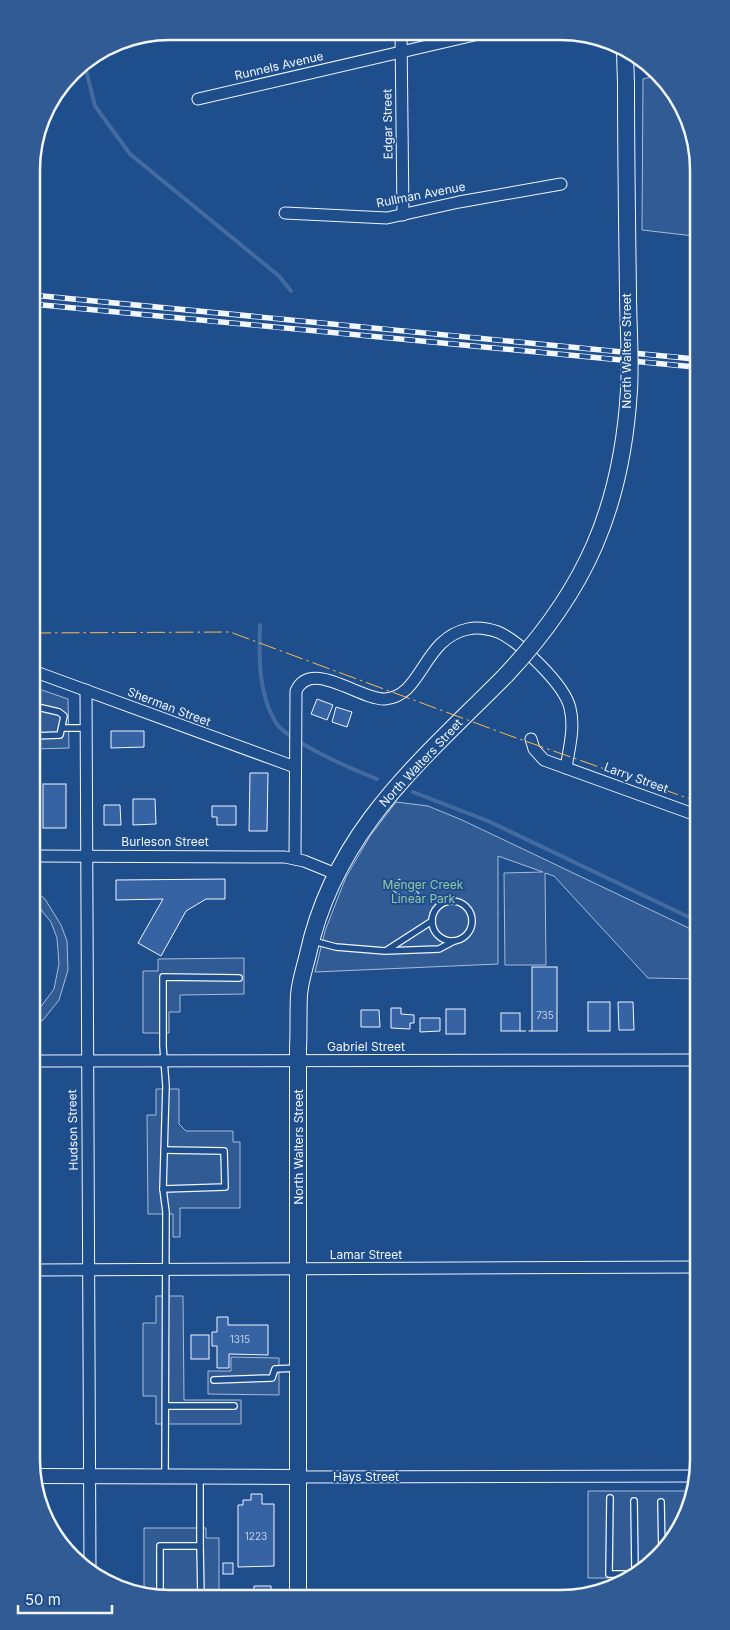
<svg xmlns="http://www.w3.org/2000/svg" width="730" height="1630" viewBox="0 0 730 1630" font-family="Inter,sans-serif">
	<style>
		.built { fill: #305b95; stroke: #a8bbd7 }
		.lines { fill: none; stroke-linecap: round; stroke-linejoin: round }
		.stream { stroke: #446ba0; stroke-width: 4 }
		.building { fill: #3563a3; stroke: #f2f6ff }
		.service-casing { stroke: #f2f6ff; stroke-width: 8 }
		.minor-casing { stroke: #f2f6ff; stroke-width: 13 }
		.tertiary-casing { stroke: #f2f6ff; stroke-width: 16 }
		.secondary-casing { stroke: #f2f6ff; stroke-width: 18 }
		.service { stroke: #1f4e8c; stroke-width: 5.5 }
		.minor { stroke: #1f4e8c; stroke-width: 11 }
		.tertiary { stroke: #1f4e8c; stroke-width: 14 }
		.secondary { stroke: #1f4e8c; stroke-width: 16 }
		.rail-casing { stroke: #f2f6ff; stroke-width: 5.5 }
		.rail { stroke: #1f4e8c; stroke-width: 4; stroke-dasharray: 11; stroke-linecap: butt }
		.secondary-bridge-casing { stroke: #f2f6ff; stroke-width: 18; stroke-linecap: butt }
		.secondary-bridge { stroke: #1f4e8c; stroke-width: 16 }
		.fence { stroke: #f2f6ff; stroke-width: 1; stroke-dasharray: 6 2.5; stroke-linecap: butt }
		.power { stroke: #ffb74d; stroke-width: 1; stroke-dasharray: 18 4 2.5 4; stroke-linecap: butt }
		.labels { text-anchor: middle; stroke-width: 4; stroke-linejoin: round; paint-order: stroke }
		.number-label { font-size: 10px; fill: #c3d1e8 }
		.street-label { font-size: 12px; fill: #f2f6ff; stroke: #1f4e8c }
		.park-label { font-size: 12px; fill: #97c8a6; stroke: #1f4e8c }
		.rim { fill: none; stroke: #f2f6ff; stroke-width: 2.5 }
	</style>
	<rect width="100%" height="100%" fill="#1f4e8c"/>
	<!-- built -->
	<g class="built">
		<polygon points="657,75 694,134 694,236 642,230 643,79"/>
		<polygon points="33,687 68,699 69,748 34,749"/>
		<polygon points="396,802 428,806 462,820 697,932 697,979 648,978 554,876 545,873 546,965 505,965 504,873 543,872 498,856 498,964 315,972 325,931 346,877 370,836"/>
		<polygon points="34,890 45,899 61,925 67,941 68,970 59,1000 43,1020 34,1025 34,1016 54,989 59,964 57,938 51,922 34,901"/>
		<polygon points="244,958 244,994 180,995 180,1012 169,1012 169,1033 143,1033 143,971 158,971 158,959"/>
		<polygon points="156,1089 179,1089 179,1124 186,1131 233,1131 233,1142 240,1142 240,1208 180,1208 180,1237 173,1237 173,1214 148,1214 147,1115 156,1115"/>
		<polygon points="156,1296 183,1296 184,1400 241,1400 241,1424 156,1424 156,1396 143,1396 143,1323 156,1323"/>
		<polygon points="231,1357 279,1358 279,1395 208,1394 208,1371 231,1371"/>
		<polygon points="588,1491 693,1491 688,1513 665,1551 616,1582 616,1578 588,1578"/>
		<polygon points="144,1528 206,1528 206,1538 219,1538 219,1596 144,1596"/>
	</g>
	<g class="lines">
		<!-- stream -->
		<g class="stream">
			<polyline points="84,62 95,106 130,154 279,276 291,291"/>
			<path d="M260,625C259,658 258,693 276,723C289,742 354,770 377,779"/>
			<polyline points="413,792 488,821 697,921"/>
		</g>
	</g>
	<!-- building -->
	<g class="building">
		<polygon points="317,699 333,705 327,720 311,714"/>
		<polygon points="336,707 352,712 347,727 332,722"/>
		<polygon points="111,731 144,731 144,747 111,748"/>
		<polygon points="250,773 268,773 267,831 249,831"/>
		<rect x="43" y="784" width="23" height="44"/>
		<polygon points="133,799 155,799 156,824 133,825"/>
		<polygon points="104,805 120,805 121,825 104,825"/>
		<polygon points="212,806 236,806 236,825 217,825 217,817 212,817"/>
		<polygon points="225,879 225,899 206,899 186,911 161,956 138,943 163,899 116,900 116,880"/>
		<polygon points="399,879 419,893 412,903 392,890"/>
		<rect x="532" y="967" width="25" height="64"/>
		<rect x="588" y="1002" width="22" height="29"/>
		<polygon points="618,1002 633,1002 634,1030 619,1030"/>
		<polygon points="391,1008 401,1008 401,1014 414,1015 414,1023 410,1023 410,1029 391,1028"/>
		<rect x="446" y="1009" width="19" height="25"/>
		<polygon points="361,1010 379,1010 380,1027 361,1027"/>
		<rect x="501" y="1013" width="19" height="18"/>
		<polygon points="420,1018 440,1018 440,1031 420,1032"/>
		<polygon points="217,1317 228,1317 228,1325 268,1325 268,1355 229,1354 229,1368 217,1368 217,1346 212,1346 212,1332 217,1332"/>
		<rect x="191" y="1335" width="18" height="24"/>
		<polygon points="251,1494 262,1494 262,1504 274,1504 274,1566 238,1567 238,1505 243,1505 243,1500 251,1500"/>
		<rect x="223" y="1563" width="10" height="11"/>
		<polygon points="254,1586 271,1586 271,1596 237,1596 254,1594"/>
	</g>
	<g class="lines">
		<!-- service casing -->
		<g class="service-casing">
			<g id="service">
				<polyline points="33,706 59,712 64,716 60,735 34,736"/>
				<polyline points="62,728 86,728"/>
				<circle cx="452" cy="921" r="20"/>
				<polyline points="313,941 336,947 385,951 439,949 454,941"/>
				<polyline points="387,950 432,921"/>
				<polyline points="163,1189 225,1187 224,1151 165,1150"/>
				<polyline points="214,1380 272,1378 275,1369 298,1368"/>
				<polyline points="166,1406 234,1406"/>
				<polyline points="165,1476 166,1212 163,1189 166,1086 163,1046 163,977 239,978"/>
				<polyline points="610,1498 609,1574 628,1574"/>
				<polyline points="688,1500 688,1512"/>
				<polyline points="634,1501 635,1570"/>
				<polyline points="661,1502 662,1553"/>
				<polyline points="200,1546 201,1596"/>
				<polyline points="160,1596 160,1546 200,1546 200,1477"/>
			</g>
		</g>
		<!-- minor casing -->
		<g class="minor-casing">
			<g id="minor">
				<polyline points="401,33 403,215"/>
				<polyline points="198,99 483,33"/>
				<polyline points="285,213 387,218 459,202 561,184"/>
				<polyline points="33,671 295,767"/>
				<polyline points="86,690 90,1570"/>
				<polyline points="531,739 534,749 544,760 696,815"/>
				<polyline points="34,856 285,857 304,861 336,874"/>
				<path d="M295,859L296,691C311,658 360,700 385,699C422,697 423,638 468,629C477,627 489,629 498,632C519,641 565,685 570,708C575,728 569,748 566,768"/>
				<polyline points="35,1061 697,1060"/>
				<polyline points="35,1270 698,1267"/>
				<polyline points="298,1477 697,1476"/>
			</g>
		</g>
		<!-- tertiary casing -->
		<g class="tertiary-casing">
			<polyline id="tertiary" points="36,1476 298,1477"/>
		</g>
		<!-- secondary casing -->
		<g class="secondary-casing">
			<g id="secondary">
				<polyline points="625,53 626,84"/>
				<path d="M298,1595V1048C299,1030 298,1012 299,995C300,981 305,967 308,954C335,830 421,761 506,675"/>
			</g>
		</g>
		<!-- service -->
		<use href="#service" class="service"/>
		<!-- minor -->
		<use href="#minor" class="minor"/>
		<!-- tertiary -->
		<use href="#tertiary" class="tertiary"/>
		<!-- secondary -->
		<use href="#secondary" class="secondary"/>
		<!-- rail casing -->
		<g class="rail-casing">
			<g id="rail">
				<polyline points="32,295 695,359"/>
				<polyline points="32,304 695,367"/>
			</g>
		</g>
		<!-- rail -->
		<use href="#rail" class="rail"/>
		<!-- secondary-bridge casing -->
		<g class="secondary-bridge-casing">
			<path id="secondary-bridge" d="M506,675C586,590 622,507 629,390C631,358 628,325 628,292C627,223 626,153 626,84"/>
		</g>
		<!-- secondary-bridge -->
		<use href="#secondary-bridge" class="secondary-bridge"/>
		<!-- fence -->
		<polyline class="fence" points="520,1031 532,1031"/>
		<!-- power -->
		<polyline class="power" points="33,633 230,632 508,735 696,801"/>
	</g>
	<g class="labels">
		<!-- number labels -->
		<g class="number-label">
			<text x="545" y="1019">735</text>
			<text x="240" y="1343">1315</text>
			<text x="256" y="1540">1223</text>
		</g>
		<!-- street labels -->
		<g class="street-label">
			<text transform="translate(279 66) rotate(-13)" y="4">Runnels Avenue</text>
			<text transform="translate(388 124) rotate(-91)" y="4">Edgar Street</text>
			<text transform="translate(421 195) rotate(-11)" y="4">Rullman Avenue</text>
			<text transform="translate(627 351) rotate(-90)" y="4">North Walters Street</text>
			<text transform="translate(169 707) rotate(21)" y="4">Sherman Street</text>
			<text transform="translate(421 763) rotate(-47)" y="4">North Walters Street</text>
			<text transform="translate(636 778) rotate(20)" y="4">Larry Street</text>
			<text x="165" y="846">Burleson Street</text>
			<text x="366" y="1051">Gabriel Street</text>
			<text transform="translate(73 1130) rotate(-91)" y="4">Hudson Street</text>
			<text transform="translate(299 1147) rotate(-90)" y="4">North Walters Street</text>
			<text x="366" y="1259">Lamar Street</text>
			<text x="366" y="1481">Hays Street</text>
		</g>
		<!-- park labels -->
		<g class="park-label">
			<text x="423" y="889">Menger Creek<tspan x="423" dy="14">Linear Park</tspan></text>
		</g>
	</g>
	<!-- crop -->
	<path d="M0 0H730V1630H0ZM170 40H560A130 130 0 0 1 690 170V1460A130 130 0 0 1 560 1590H170A130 130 0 0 1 40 1460V170A130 130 0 0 1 170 40Z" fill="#305b95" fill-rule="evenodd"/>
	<path class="rim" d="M170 40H560A130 130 0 0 1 690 170V1460A130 130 0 0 1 560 1590H170A130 130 0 0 1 40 1460V170A130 130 0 0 1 170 40Z"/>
	<!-- scale -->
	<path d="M18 1605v8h94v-8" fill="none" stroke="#f2f6ff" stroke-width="2.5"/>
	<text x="25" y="1605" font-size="15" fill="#f2f6ff" stroke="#1f4e8c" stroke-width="4" paint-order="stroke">50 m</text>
</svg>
